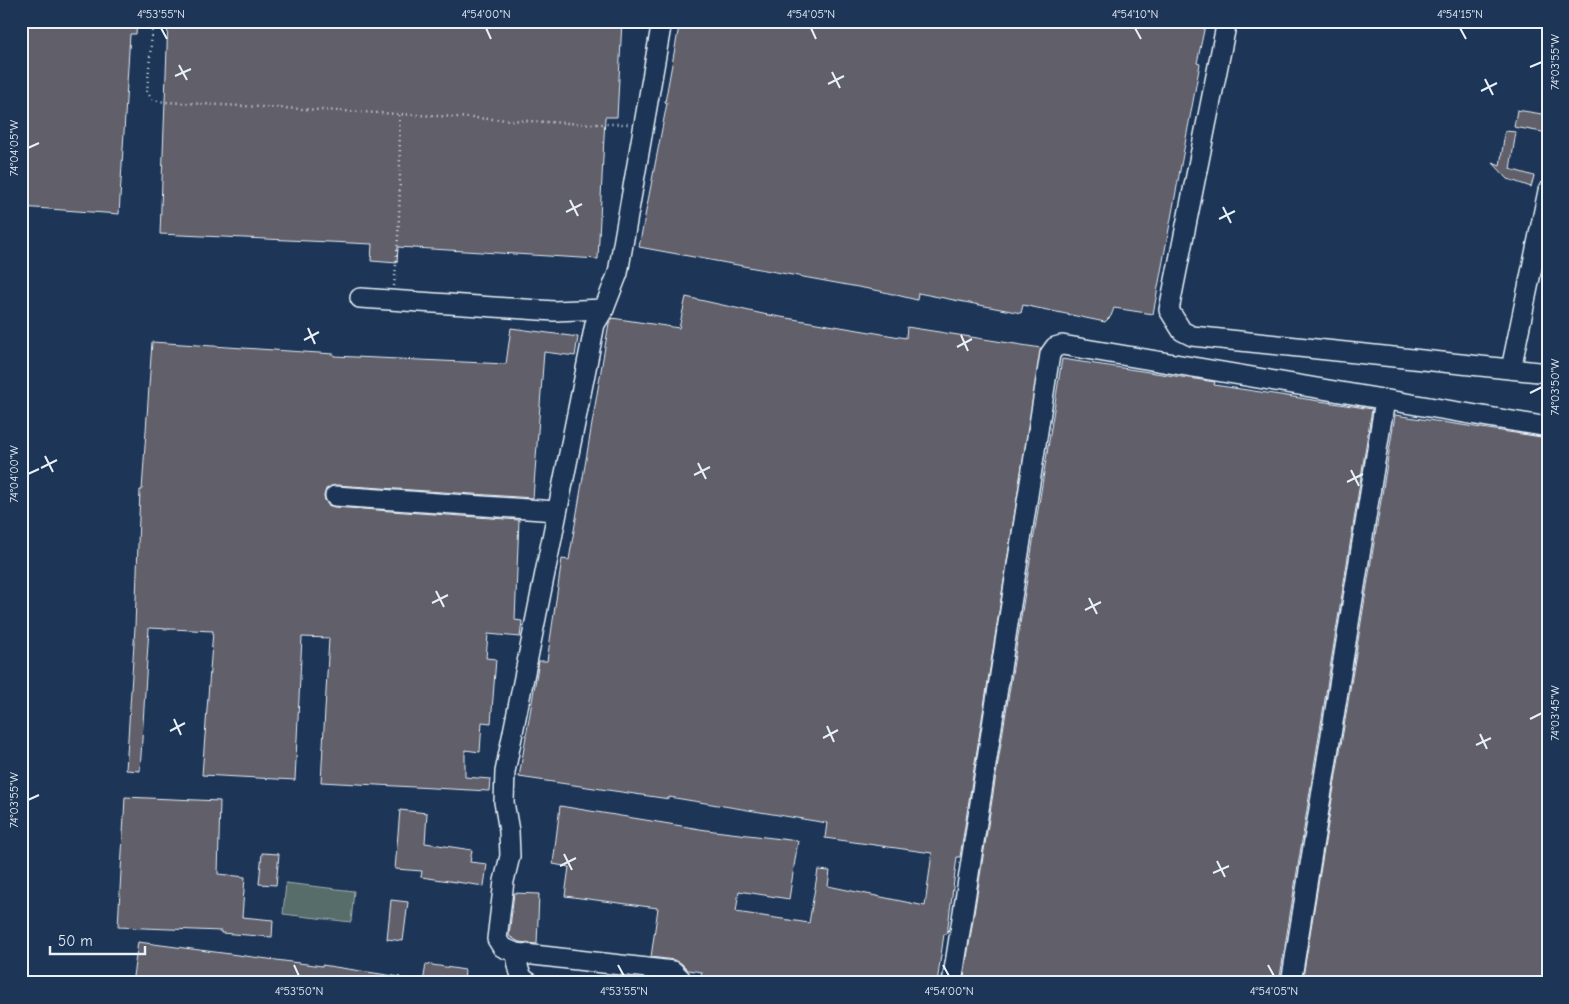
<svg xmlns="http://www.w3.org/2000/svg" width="1569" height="1004" viewBox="0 0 1569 1004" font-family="'Comic Neue',sans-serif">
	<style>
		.green { fill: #576d6a; stroke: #a0afb1 }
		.building { fill: #605e6b; stroke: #e8f1f8 }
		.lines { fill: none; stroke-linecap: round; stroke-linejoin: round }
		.minor-casing { stroke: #e8f1f8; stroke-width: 22 }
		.path { stroke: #e8f1f8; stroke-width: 2.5; stroke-dasharray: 1 4; stroke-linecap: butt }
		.minor { stroke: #1d3557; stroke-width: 19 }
		.ticks { fill: none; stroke: #e8f1f8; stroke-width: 2 }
		.neatline { fill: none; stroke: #e8f1f8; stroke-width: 2 }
		.ticks-label { font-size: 12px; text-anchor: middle; fill: #e8f1f8 }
	</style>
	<rect width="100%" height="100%" fill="#1d3557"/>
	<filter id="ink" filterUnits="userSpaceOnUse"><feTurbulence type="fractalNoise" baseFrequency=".02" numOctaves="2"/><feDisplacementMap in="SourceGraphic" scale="10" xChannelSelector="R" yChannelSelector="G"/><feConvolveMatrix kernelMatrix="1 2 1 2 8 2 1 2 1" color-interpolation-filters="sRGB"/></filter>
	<g filter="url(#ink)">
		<!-- green -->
		<polygon class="green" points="286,883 354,891 351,922 283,914"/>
		<!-- building -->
		<g class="building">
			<polygon points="21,21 137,21 136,34 130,34 119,214 21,207"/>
			<polygon points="168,21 622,21 617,117 605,117 598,259 398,247 397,263 371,261 372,244 160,234"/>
			<polygon points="680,21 987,21 999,24 999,21 1206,21 1197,63 1200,64 1153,314 1114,308 1111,316 1105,322 1023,305 1021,313 918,293 917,300 880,291 639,247 667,103 665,102"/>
			<polygon points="1517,110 1548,115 1548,133 1514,127"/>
			<polygon points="1505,131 1516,132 1510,169 1534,176 1531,187 1508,179 1493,163 1500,166"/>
			<polygon points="686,297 763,314 906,338 907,327 1041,348 960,857 957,857 947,934 944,934 937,983 700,983 702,972 688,970 681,963 674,960 651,957 658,908 565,896 569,867 553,864 560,806 706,830 798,841 789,899 739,891 736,912 809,923 818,870 830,871 828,886 925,906 932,853 825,838 827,823 669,797 669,799 519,777 539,661 547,661 562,559 569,560 609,323 612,318 679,328"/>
			<polygon points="511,328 578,337 575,356 544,352 533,498 336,485 331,486 326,489 324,496 325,500 328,505 334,507 519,520 515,620 522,621 520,637 488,634 486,658 496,659 491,723 482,722 480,752 465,750 465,777 490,779 489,791 321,782 329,638 302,637 295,780 202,775 213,631 149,628 140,771 126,770 135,627 140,490 142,490 152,342 334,354 334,356 506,364"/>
			<polygon points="1062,359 1215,382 1214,385 1372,409 1279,983 963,983"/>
			<polygon points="1395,415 1548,438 1548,983 1302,983"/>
			<polygon points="125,797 220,801 218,874 245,877 242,917 273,920 272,937 221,933 221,931 118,927"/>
			<polygon points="400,810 427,813 425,843 472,850 470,862 487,864 484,886 421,877 422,871 395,869"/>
			<polygon points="262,853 279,854 276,885 259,884"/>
			<polygon points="514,893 539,894 537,944 519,942 509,936"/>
			<polygon points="391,900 408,902 403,941 387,939"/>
			<polygon points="138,942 322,966 322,965 400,977 399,983 132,983"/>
			<polygon points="426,964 465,970 464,983 423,983"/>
		</g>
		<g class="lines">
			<!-- minor casing -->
			<g class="minor-casing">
				<g id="minor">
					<polyline points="662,21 618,273 604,309 595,324 505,772 504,802 509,831 510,856 504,881 497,939 502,947 516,953 673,971 681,979 682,983"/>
					<polyline points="1227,21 1169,310 1182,331 1192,336 1548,373"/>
					<polyline points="360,298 554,311 604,309"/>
					<polyline points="1511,369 1548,191"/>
					<polyline points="335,496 556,511"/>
					<path d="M516,953C518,965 518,978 530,983"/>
					<polyline points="952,983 1050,354 1055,347 1062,345 1548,427"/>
					<polyline points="1291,983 1385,400"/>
				</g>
			</g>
			<!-- path -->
			<g class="path">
				<polyline points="153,21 147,92 153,100 165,102 399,114"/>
				<path d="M394,286C400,229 401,172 399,114L585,124H628"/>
			</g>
			<!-- minor -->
			<use href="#minor" class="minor"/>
		</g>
	</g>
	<!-- ticks -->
	<path class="ticks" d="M161,28L167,39M486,28L491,39M811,28L816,39M1135,28L1141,39M1460,28L1466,39M179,65L187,80M1530,67L1542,62M832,72L840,88M175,76L191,69M1485,79L1493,95M828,84L844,76M1481,91L1497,83M28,148L39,143M570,200L578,216M1223,207L1231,223M566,212L582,204M1219,219L1235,211M308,328L315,344M961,335L968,351M304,340L319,332M957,347L972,339M1530,393L1542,387M45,456L53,472M698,463L706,479M41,468L57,460M1351,470L1359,486M28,474L39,469M694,475L710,467M1347,482L1363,474M436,591L444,607M1089,598L1097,614M432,603L448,595M1085,610L1101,602M174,719L181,735M1530,719L1542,713M827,726L834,742M170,731L185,723M1480,734L1487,749M823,738L838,730M1476,745L1491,738M28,800L39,795M564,854L572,870M1217,861L1225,877M560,866L576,858M1213,873L1229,866M294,965L299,976M618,965L624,976M943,965L949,976M1268,965L1274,976"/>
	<!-- margin -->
	<rect width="1569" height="1004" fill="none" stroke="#1d3557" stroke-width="55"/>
	<!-- scale -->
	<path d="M50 946v8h95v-8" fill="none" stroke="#e8f1f8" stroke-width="2.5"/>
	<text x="58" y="946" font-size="15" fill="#e8f1f8" stroke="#1d3557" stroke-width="4" paint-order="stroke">50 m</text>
	<rect x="28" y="28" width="1514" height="948" class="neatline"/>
	<g class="ticks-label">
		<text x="161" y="18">4°53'55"N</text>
		<text x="486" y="18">4°54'00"N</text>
		<text x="811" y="18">4°54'05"N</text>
		<text x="1135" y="18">4°54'10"N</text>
		<text x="1460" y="18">4°54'15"N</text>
		<text transform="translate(1555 62) rotate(-90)" y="4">74°03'55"W</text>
		<text transform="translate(14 148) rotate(-90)" y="4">74°04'05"W</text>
		<text transform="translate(1555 387) rotate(-90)" y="4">74°03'50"W</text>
		<text transform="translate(14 474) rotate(-90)" y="4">74°04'00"W</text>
		<text transform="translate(1555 713) rotate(-90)" y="4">74°03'45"W</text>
		<text transform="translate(14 800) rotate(-90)" y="4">74°03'55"W</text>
		<text x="299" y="995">4°53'50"N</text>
		<text x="624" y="995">4°53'55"N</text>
		<text x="949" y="995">4°54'00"N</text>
		<text x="1274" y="995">4°54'05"N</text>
	</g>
</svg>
